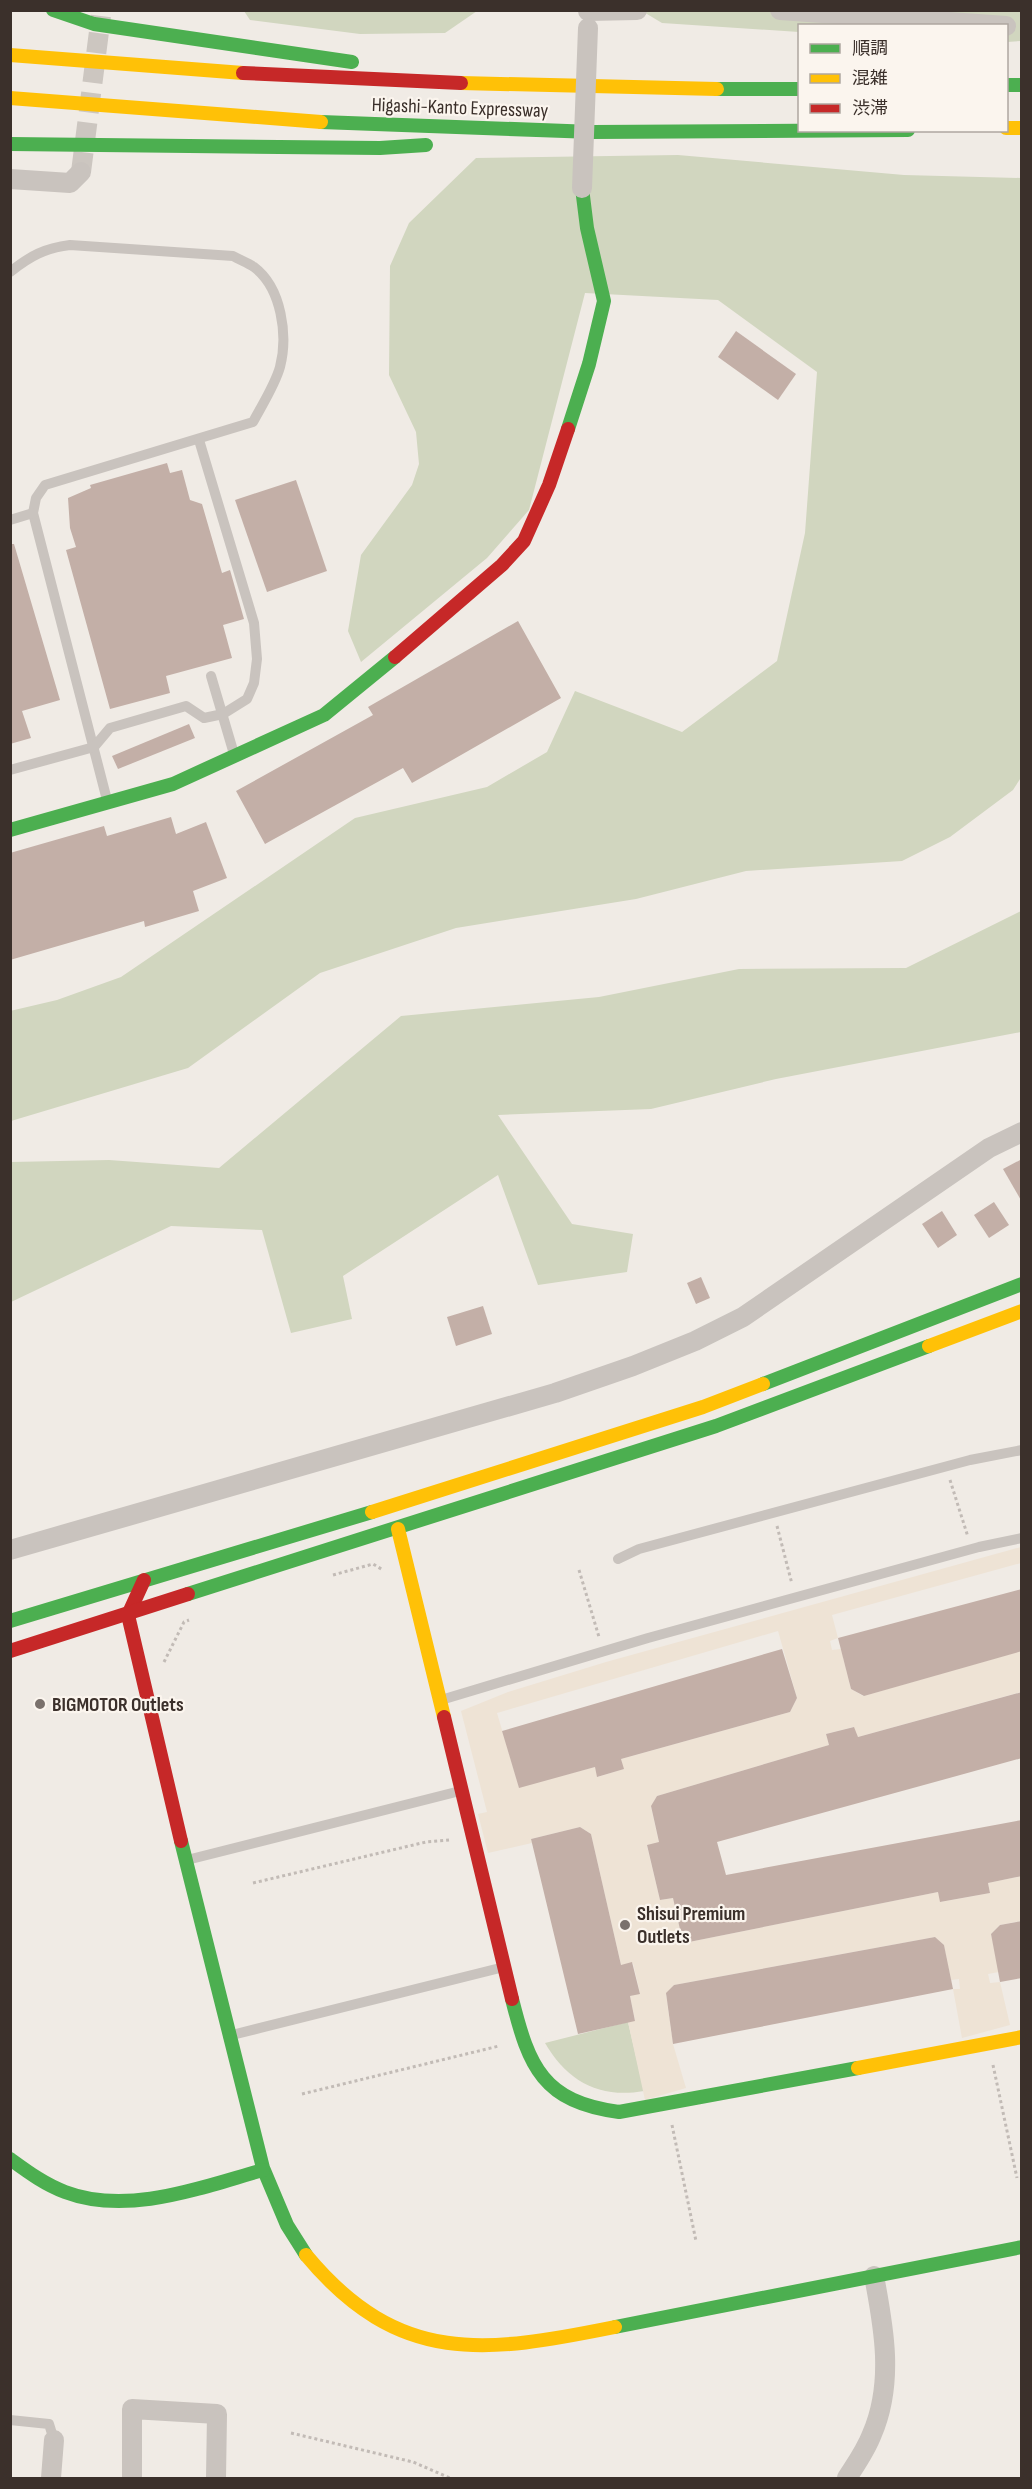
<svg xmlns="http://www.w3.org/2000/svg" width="1032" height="2489" viewBox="0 0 1032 2489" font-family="'Sofia Sans Condensed','Noto Sans JP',sans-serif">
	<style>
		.green { fill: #d1d6bf }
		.plaza { fill: #eee3d5; fill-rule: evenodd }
		.building { fill: #c3afa7 }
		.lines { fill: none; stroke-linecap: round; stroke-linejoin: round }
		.street-tunnel { stroke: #ccc6c0; stroke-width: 20; stroke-dasharray: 20 10; stroke-linecap: butt }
		.path { stroke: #c2bbb6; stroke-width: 3; stroke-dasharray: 3 3; stroke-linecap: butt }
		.lane { stroke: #c9c3be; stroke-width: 10 }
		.street { stroke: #c9c3be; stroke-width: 20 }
		.fast { stroke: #4caf50; stroke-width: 14 }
		.slow { stroke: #ffc107; stroke-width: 14 }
		.jam { stroke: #c62828; stroke-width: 14 }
		.street-bridge { stroke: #c9c3be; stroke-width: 20 }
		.poi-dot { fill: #7a716c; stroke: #fbf5ee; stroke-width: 2 }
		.labels { text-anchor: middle; stroke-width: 4.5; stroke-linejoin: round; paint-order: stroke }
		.street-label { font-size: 20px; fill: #3b302b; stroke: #fbf5ee }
		.poi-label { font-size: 20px; font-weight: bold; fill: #3b302b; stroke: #fbf5ee; text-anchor: start }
	</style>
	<rect width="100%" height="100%" fill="#f0ebe5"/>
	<!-- green -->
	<g class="green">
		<polygon points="244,11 477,11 445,33 360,34 250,20"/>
		<polygon points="642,11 1021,11 1021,41 1007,42 1006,26 800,26 799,32 662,23"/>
		<polygon points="678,155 904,175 1021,178 1022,776 1013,790 950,837 902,861 746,871 636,899 456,928 320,973 188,1068 11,1121 10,1011 57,1000 121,977 355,818 487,787 547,752 575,691 682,732 777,661 805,533 817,372 718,300 585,293 529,510 487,558 361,662 348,631 361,555 412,485 419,464 416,432 389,375 390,266 409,223 476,158"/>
		<polygon points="1021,911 1021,1032 776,1079 651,1109 498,1115 572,1224 633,1234 627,1272 538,1285 498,1175 343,1276 352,1319 291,1333 262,1230 171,1226 11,1302 11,1162 109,1160 219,1168 401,1016 599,997 739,969 906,968"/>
		<path d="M628,2022L644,2091C599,2099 567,2081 545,2043Z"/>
	</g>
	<!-- plaza -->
	<path class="plaza" d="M1021,1547V1563L832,1615L838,1638L830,1641L832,1650L841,1649L851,1689L863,1696L1021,1651V1692L858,1737L853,1727L826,1734L829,1745L657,1796L651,1807L659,1843L647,1846L660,1900L673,1898L681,1934L689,1942L938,1892L941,1902L990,1893L988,1883L1021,1876V1921L1000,1925L991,1934L999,1972L988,1974L990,1983L1000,1982L1010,2025L962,2038L953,1989H960L959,1979L951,1980L944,1945L935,1937L674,1985L666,1994L673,2044L686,2088L645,2100L628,2022L635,2020L630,1996L640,1993L633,1963L621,1965L591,1834L580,1827L531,1839L532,1843L488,1853L478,1814L487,1812L461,1711L508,1692L606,1662ZM778,1631L797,1698L790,1712L621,1759L623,1769L598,1777L595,1767L519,1787L497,1713Z"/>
	<!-- building -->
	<g class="building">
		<polygon points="736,331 796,374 778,400 718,357"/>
		<polygon points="167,463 170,473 182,470 190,500 202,504 222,573 230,570 244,619 223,625 232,658 166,676 170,693 110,709 66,550 76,547 70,528 68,498 91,488 90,485"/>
		<polygon points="296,480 327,571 267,592 235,500"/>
		<polygon points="10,544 14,544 60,700 22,711 31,738 10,744"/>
		<polygon points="518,621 561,698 412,783 403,768 265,844 236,791 373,715 368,707"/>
		<polygon points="189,724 195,738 118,769 112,756"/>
		<polygon points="171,817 176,834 206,822 227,878 193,891 199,911 145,927 144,921 10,960 10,853 104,826 107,836"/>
		<polygon points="1022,1159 1022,1202 1003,1169"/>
		<polygon points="994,1202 1009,1225 989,1238 974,1215"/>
		<polygon points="942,1211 957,1235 938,1248 922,1224"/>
		<polygon points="701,1277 710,1298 696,1304 687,1283"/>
		<polygon points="483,1306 492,1334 456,1346 447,1317"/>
		<polygon points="1022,1589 1022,1651 864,1696 851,1689 838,1638"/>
		<polygon points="782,1649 797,1698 790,1712 621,1759 624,1769 597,1777 595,1767 519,1788 502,1731"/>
		<polygon points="1022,1692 1022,1758 717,1842 726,1875 1022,1820 1022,1876 988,1883 990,1893 940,1902 938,1892 689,1942 681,1934 673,1898 660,1900 647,1845 659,1842 651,1806 657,1796 829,1745 826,1734 854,1727 858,1737"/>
		<polygon points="580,1827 591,1834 621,1965 632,1962 640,1994 630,1996 635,2021 578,2034 531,1839"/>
		<polygon points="1022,1921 1022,1978 1000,1982 991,1934 1000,1925"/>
		<polygon points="935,1937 944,1945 953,1989 673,2044 666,1993 674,1985"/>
	</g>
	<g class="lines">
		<!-- street-tunnel -->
		<polyline class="street-tunnel" points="81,172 101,16"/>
		<!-- path -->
		<g class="path">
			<polyline points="950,1480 968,1537"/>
			<polyline points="777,1526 792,1584"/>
			<polyline points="579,1570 599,1637"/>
			<polyline points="333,1575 373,1564 383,1570"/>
			<polyline points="164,1662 184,1622 189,1620"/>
			<polyline points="253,1883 426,1842 449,1840"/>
			<polyline points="993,2065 1017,2178"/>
			<polyline points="302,2094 499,2046"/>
			<polyline points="672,2125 696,2241"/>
			<polyline points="291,2433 413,2462 450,2478"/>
		</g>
		<!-- lane -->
		<g class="lane">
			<path d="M10,272C30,256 45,248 70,245L233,256C240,260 248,263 254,267C282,288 288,336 280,367C275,385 262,405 253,422L45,485L36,498L33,513L107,800"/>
			<polyline points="10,520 33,513"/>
			<polyline points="211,676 234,754"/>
			<polyline points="10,770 94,747 110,728 186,706 204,718 223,714 247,699 254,683 257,659 254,623 199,440"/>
			<polyline points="618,1559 639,1549 970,1460 1022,1450"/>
			<polyline points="441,1700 648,1638 979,1547 1022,1538"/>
			<polyline points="187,1860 460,1791"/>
			<polyline points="228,2036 504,1967"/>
			<polyline points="10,2420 49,2424 54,2440"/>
		</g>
		<!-- street -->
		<g class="street">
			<polyline points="780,10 1006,26"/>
			<polyline points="588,11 637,10"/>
			<polyline points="10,179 70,183 81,172"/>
			<polyline points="10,1550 555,1393 633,1366 695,1341 743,1317 989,1148 1022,1132"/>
			<polyline points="51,2478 54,2440"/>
			<polyline points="132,2478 132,2409 217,2414 216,2478"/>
			<path d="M847,2478C856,2464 866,2450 872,2434C894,2383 884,2328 874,2276"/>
		</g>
		<!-- fast -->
		<g class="fast">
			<polyline points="53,10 94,24 352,62"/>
			<polyline points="1006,85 1022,85"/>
			<polyline points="717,89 800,89"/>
			<polyline points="321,122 593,132 908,130"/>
			<polyline points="10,144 380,148 426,145"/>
			<polyline points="568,429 589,364 604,301 587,228 582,188"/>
			<polyline points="10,830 173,784 324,715 395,657"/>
			<polyline points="763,1384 1022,1284"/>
			<polyline points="188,1594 716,1426 929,1346"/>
			<polyline points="10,1621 372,1512"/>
			<polyline points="181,1841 263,2168 287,2225 306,2255"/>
			<path d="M512,1999C529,2067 543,2102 619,2112L858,2068"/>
			<path d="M10,2159C28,2172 44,2184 65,2192C128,2216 202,2187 263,2170"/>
			<polyline points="615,2327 1022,2247"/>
		</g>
		<!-- slow -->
		<g class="slow">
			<polyline points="10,55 243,73"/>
			<polyline points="461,83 717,89"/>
			<polyline points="10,98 321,122"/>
			<polyline points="1006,128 1022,128"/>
			<polyline points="929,1346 1022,1311"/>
			<polyline points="372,1512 703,1407 763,1384"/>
			<polyline points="398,1529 444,1717"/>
			<polyline points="858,2068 1022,2037"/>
			<path d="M306,2255C399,2367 486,2353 615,2327"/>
		</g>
		<!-- jam -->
		<g class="jam">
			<polyline points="243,73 461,83"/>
			<polyline points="395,657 502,565 524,541 549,485 568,429"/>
			<polyline points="144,1580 128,1615 181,1841"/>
			<polyline points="10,1651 188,1594"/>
			<polyline points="444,1717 512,1999"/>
		</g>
		<!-- street-bridge -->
		<polyline class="street-bridge" points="582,188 588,28"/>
	</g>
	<!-- markers -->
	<g class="poi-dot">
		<circle cx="40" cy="1704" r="6"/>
		<circle cx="625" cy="1925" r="6"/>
	</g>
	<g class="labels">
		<!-- street labels -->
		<g class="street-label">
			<text transform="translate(460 107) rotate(2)" y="7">Higashi-Kanto Expressway</text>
		</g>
		<!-- poi labels -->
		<g class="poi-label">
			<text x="52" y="1711">BIGMOTOR Outlets</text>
			<text x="637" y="1920">Shisui Premium<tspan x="637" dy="23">Outlets</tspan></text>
		</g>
	</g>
	<!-- border -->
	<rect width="1032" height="2489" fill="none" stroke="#3b302b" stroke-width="24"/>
	<!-- legend -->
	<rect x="798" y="24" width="210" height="108" fill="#fbf5ee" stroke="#aea6a0" stroke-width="1.5"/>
	<rect x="810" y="44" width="30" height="9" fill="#4caf50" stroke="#aea6a0" stroke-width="1.5"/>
	<text x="852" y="54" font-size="18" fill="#3b302b">順調</text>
	<rect x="810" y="74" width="30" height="9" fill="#ffc107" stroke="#aea6a0" stroke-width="1.5"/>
	<text x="852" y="84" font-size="18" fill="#3b302b">混雑</text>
	<rect x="810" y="104" width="30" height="9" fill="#c62828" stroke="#aea6a0" stroke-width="1.5"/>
	<text x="852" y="114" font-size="18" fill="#3b302b">渋滞</text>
</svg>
